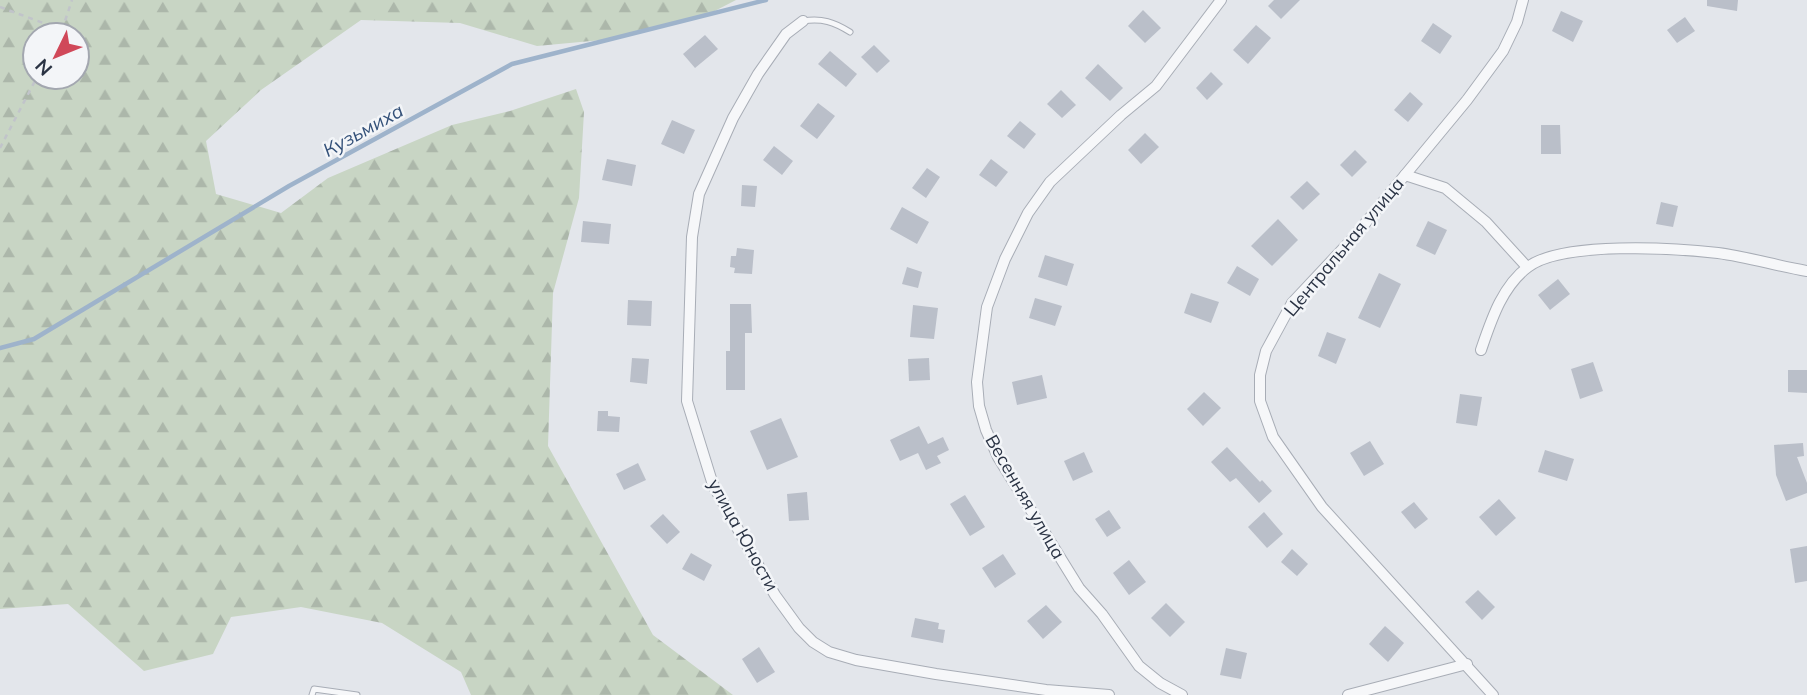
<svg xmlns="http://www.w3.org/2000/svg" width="1807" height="695" viewBox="0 0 1807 695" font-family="Mulish,sans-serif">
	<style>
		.forest { fill: url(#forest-firs); fill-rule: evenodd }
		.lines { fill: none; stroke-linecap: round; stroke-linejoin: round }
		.stream { stroke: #9eb3cb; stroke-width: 4.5 }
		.building { fill: #babfc9 }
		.lane-casing { stroke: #a8adb6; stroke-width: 7 }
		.street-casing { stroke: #a8adb6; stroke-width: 12 }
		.path { stroke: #c1c4ca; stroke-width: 2.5; stroke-dasharray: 5 5; stroke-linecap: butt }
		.lane { stroke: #f6f7f9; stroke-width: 5 }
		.street { stroke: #f6f7f9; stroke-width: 10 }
		.labels { text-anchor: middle; stroke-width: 5; stroke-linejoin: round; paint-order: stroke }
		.street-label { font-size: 18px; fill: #2a3344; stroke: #f3f5f8 }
		.water-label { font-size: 19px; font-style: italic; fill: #345179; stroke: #f3f5f8 }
	</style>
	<defs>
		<pattern id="forest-firs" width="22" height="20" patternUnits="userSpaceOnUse" patternTransform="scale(1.75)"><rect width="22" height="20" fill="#c8d5c4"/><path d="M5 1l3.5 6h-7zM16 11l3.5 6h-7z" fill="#acb7aa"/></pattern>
	</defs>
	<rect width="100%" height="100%" fill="#e3e6eb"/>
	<!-- forest -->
	<path class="forest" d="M0,0H736L705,16L602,40L537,46L460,23L361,20L261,90L206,141L216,194L281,213L328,178L452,125L510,111L576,89L584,112L579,198L553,293L548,446L653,635L733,695H471L461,672L382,623L301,607L231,617L213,654L144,671L68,604L0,609ZM35,35H77V77H35Z"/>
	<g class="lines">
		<!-- stream -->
		<polyline class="stream" points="0,348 34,339 289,186 512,64 766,0"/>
	</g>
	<!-- building -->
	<g class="building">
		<polygon points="1274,0 1300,0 1281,19 1268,6"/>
		<polygon points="1707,0 1738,0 1737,11 1707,6"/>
		<polygon points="1143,10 1161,28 1145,43 1128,26"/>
		<polygon points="1561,11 1583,21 1573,42 1552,31"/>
		<polygon points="1685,17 1695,31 1677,43 1667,30"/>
		<polygon points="1433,23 1452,36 1440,54 1421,41"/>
		<polygon points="1256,25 1271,38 1248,64 1233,50"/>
		<polygon points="705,35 718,49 695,68 683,54"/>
		<polygon points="874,45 890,61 877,73 861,57"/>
		<polygon points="830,51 857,74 846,87 818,64"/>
		<polygon points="1098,64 1123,88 1110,101 1085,78"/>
		<polygon points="1211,72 1223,84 1207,100 1196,88"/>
		<polygon points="1061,90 1076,105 1062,118 1047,104"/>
		<polygon points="1410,92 1423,104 1408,122 1394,110"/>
		<polygon points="818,103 835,116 817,139 800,126"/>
		<polygon points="672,120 695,130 684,154 661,144"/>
		<polygon points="1020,121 1036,134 1024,149 1007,136"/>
		<polygon points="1541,125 1560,125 1561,154 1541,154"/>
		<polygon points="1145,133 1159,147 1141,164 1128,150"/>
		<polygon points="774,146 793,161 782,175 763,160"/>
		<polygon points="1355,150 1367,162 1352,177 1340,165"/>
		<polygon points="607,159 636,165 632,186 602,180"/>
		<polygon points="991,159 1008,172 996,187 979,175"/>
		<polygon points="927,168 940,177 926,198 912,188"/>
		<polygon points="1307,181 1320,194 1303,210 1290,197"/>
		<polygon points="742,185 757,186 755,207 741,206"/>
		<polygon points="1661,202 1678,206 1673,227 1656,224"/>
		<polygon points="902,207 929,222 917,244 890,229"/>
		<polygon points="1278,219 1298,240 1272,266 1251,246"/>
		<polygon points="583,221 611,224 609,244 581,242"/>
		<polygon points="1428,221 1447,230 1435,255 1416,246"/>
		<polygon points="737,248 754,250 752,274 734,273 735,268 730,267 731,256 736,256"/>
		<polygon points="1045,255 1074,264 1067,286 1038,277"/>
		<polygon points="1237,266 1259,279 1250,296 1227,283"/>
		<polygon points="907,267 922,272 918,288 902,284"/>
		<polygon points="1379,273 1401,284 1380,328 1358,318"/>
		<polygon points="1558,279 1570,294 1550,310 1538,295"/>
		<polygon points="1191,293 1219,302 1211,323 1184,313"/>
		<polygon points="1035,298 1062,306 1055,326 1029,318"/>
		<polygon points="628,300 652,301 651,326 627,325"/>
		<polygon points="730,304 751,304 752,333 745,333 745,390 726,390 726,351 730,351"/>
		<polygon points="913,305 938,308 934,339 910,337"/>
		<polygon points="1327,332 1346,339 1336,364 1318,356"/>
		<polygon points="632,358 649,359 647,384 630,382"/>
		<polygon points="929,358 930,380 909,381 908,359"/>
		<polygon points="1593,362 1603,391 1580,399 1571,369"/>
		<polygon points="1788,370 1807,370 1807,393 1788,392"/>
		<polygon points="1042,375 1047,398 1017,405 1012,382"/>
		<polygon points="1204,392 1221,408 1203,426 1187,409"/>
		<polygon points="1460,394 1482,397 1477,426 1456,423"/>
		<polygon points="598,411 608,411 608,416 620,417 619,432 597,431"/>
		<polygon points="781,418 798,457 767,470 750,431"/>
		<polygon points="919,426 928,444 943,437 949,450 937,456 941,463 926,470 918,453 900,461 890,440"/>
		<polygon points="1370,441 1384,464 1364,476 1350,453"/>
		<polygon points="1803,443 1804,456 1797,457 1807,483 1807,493 1786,501 1776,475 1774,445"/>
		<polygon points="1227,447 1260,482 1262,480 1272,491 1259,503 1236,478 1230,482 1211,462"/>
		<polygon points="1545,450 1574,459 1567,481 1538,472"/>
		<polygon points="1084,452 1093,472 1073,481 1064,461"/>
		<polygon points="638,463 646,480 624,490 616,474"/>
		<polygon points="807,492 809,520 789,521 787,494"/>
		<polygon points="965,495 985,527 970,536 950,504"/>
		<polygon points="1499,499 1516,518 1496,536 1479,517"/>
		<polygon points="1414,502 1428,519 1415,529 1401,512"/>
		<polygon points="1109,510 1121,528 1107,537 1095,519"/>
		<polygon points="1264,512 1283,534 1267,548 1248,527"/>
		<polygon points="663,514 680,532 667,544 650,526"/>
		<polygon points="1807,546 1807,581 1795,583 1790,549"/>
		<polygon points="1292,549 1308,564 1297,576 1281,562"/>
		<polygon points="691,553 712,565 704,581 682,569"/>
		<polygon points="1003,554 1016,574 995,588 982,568"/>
		<polygon points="1129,560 1146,582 1129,595 1113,573"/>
		<polygon points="1478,590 1495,607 1482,620 1465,602"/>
		<polygon points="1166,603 1185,622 1170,637 1151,618"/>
		<polygon points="1046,605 1062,622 1043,639 1027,621"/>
		<polygon points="915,618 939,623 938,629 945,630 943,643 911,637"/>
		<polygon points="1385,626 1404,643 1388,662 1369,644"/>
		<polygon points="759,647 775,672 757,683 742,659"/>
		<polygon points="1226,648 1247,653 1241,679 1220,675"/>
	</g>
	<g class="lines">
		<!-- lane casing -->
		<g class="lane-casing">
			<g id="lane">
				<path d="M803,21C822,18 834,22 850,32"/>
				<polyline points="312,695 314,689 357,695"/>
			</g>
		</g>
		<!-- street casing -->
		<g class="street-casing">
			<g id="street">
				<polyline points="803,21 786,34 758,74 733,118 699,194 692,237 687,401 713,485 775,595 799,628 813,642 829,652 856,660 936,674 1046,690 1109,695"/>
				<polyline points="1405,175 1445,188 1486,222 1527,267"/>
				<path d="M1481,350C1491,321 1502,286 1528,267C1562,241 1675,248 1718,253C1748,257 1777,266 1807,271"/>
				<polyline points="1182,695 1160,683 1139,666 1102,614 1079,588 998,457 986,430 979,406 977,382 987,307 1005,259 1028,213 1050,182 1121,115 1156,86 1221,0"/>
				<polyline points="1348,695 1467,664"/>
				<polyline points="1493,695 1322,507 1273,437 1260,401 1260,375 1266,351 1292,303 1353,238 1467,100 1503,51 1517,22 1523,0"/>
			</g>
		</g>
		<!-- path -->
		<g class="path">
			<polyline points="0,7 62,30 60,35"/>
			<polyline points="62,30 72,0"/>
			<polyline points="0,148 37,77"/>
		</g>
		<!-- lane -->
		<use href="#lane" class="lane"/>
		<!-- street -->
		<use href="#street" class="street"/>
	</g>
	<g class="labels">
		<!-- street labels -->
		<g class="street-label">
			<text transform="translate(1344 247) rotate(-50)" y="6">Центральная улица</text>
			<text transform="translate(1025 497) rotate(60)" y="6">Весенняя улица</text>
			<text transform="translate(743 535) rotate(61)" y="6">улица Юности</text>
		</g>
		<!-- water labels -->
		<g class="water-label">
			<text transform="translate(363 130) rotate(-29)" y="7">Кузьмиха</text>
		</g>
	</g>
	<!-- north arrow -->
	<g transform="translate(56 56) rotate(227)"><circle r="33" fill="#f3f5f8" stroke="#a3a7b0" stroke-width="2"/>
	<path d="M0-5L12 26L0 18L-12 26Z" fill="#d04859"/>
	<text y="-10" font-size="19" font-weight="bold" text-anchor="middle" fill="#2a3344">N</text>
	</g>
</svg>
